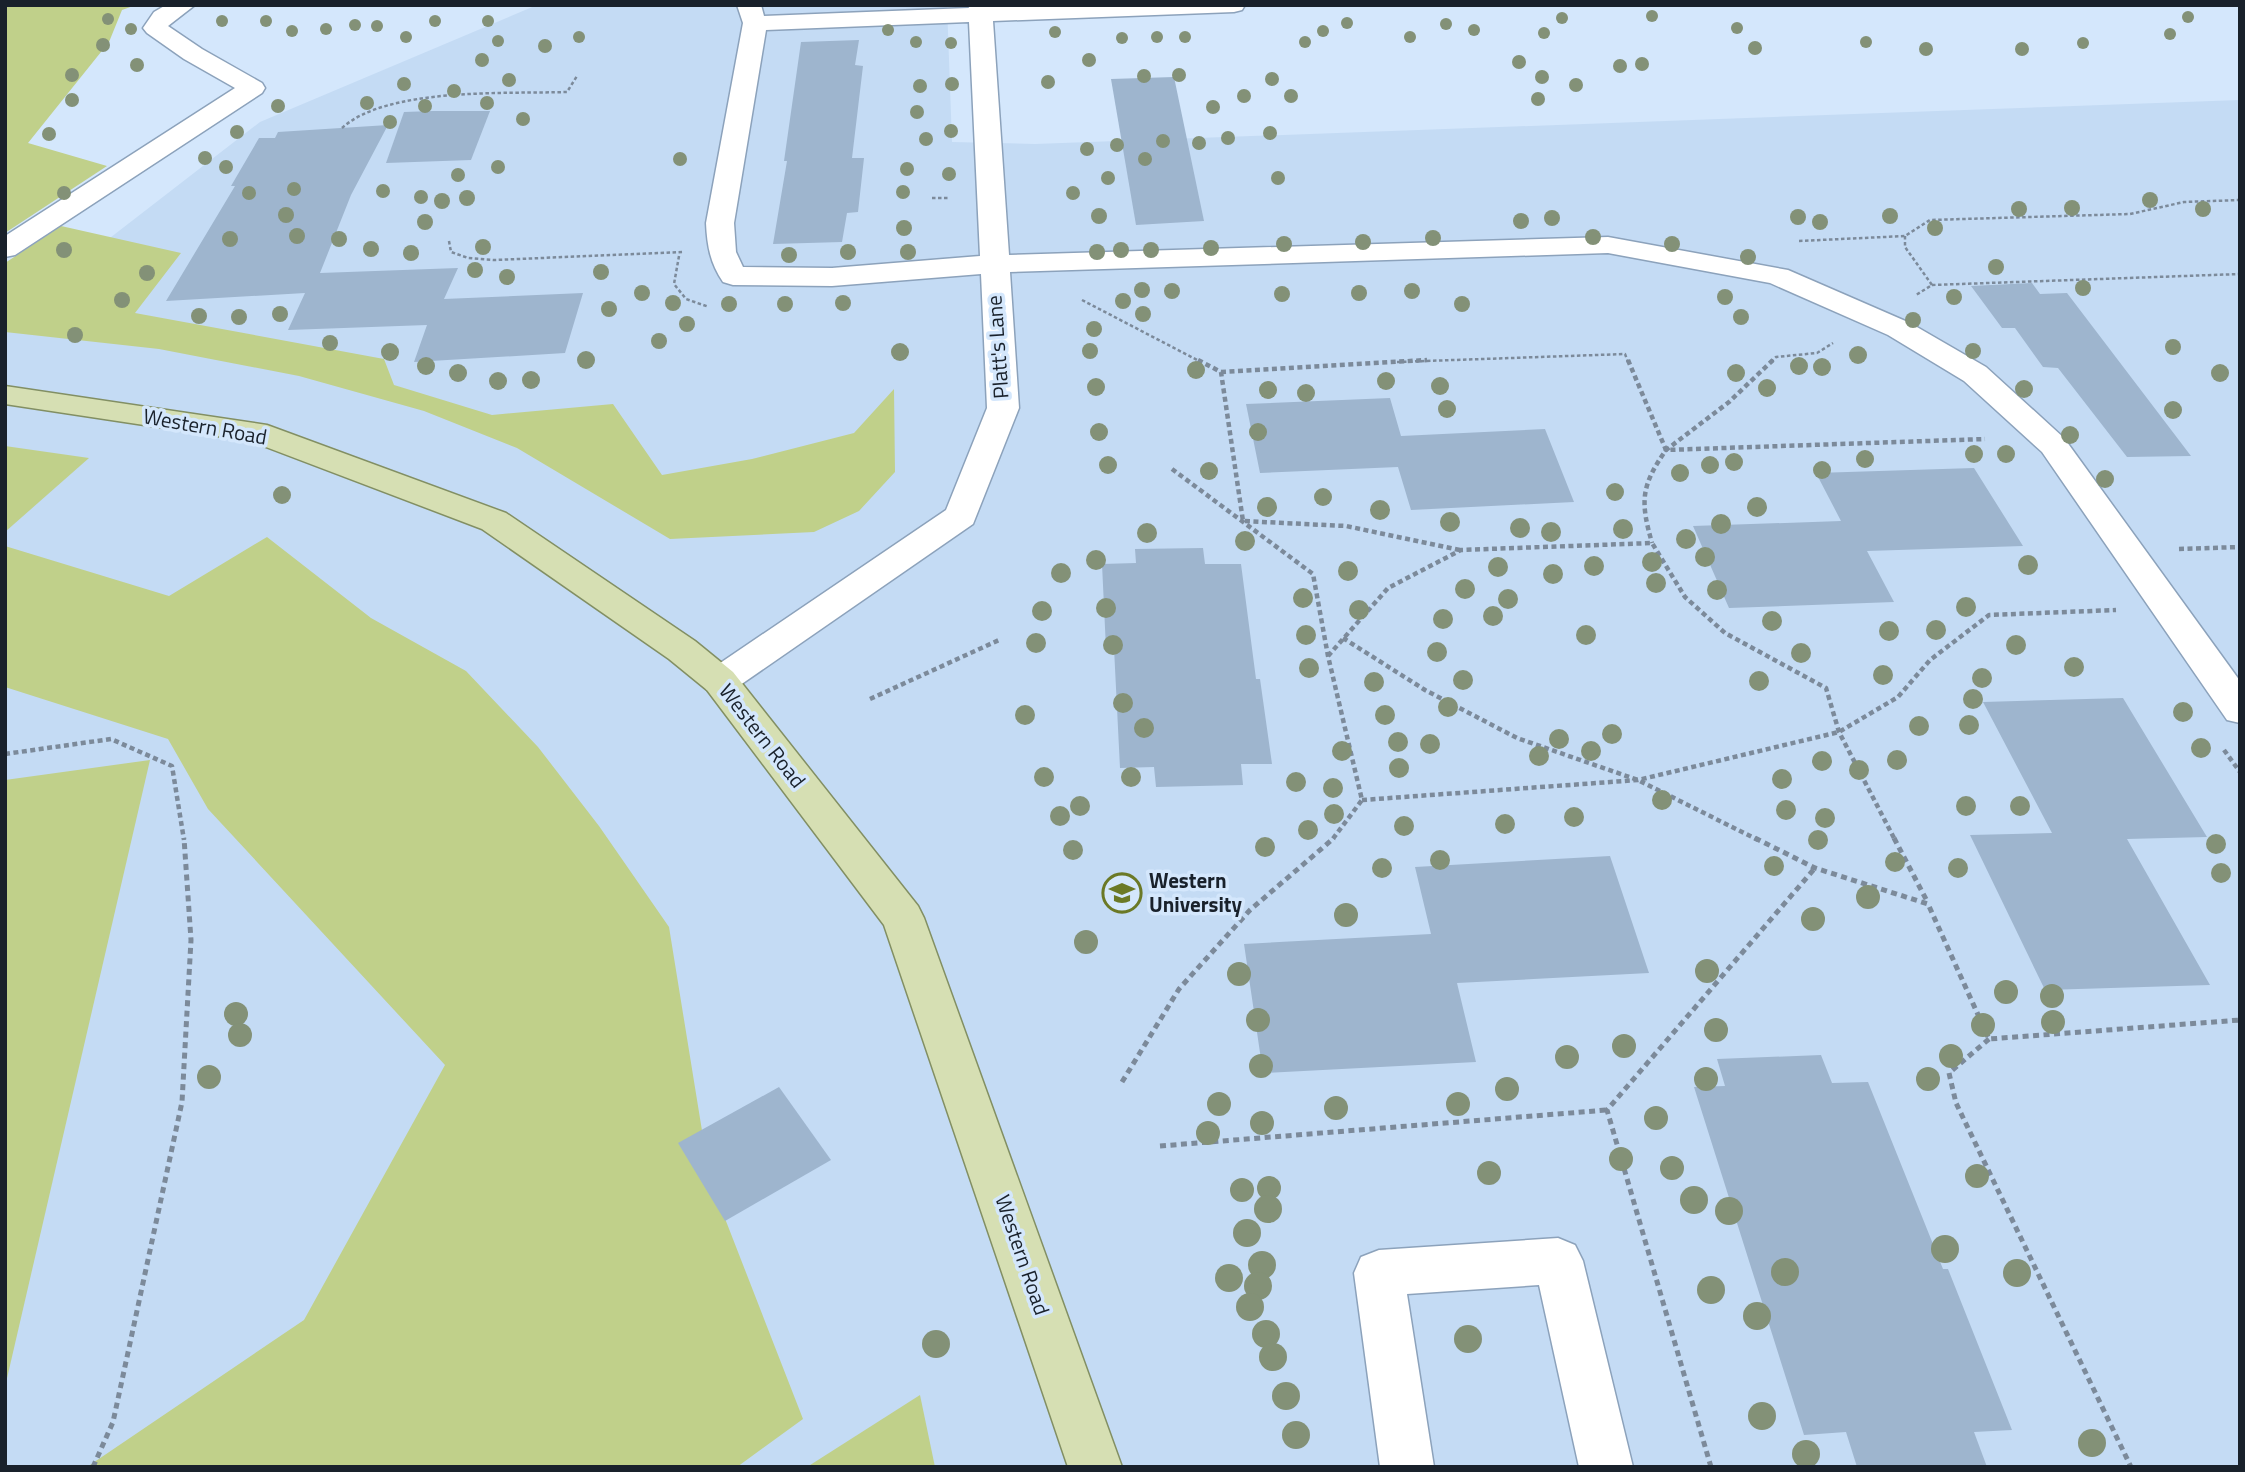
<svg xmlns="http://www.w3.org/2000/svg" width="2245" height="1472" viewBox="0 0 2245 1472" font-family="'Titillium Web',sans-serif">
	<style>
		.built { fill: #c4dbf4 }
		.green { fill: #c0d08a }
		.building { fill: #9eb5ce }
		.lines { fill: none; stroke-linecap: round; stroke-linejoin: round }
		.minor-casing { stroke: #8ca2bb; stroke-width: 3 }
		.major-casing { stroke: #828f63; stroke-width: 3 }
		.path-far2 { stroke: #7c8a9a; stroke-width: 2.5; stroke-dasharray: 3.5 2.5; stroke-linecap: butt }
		.path-far1 { stroke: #7c8a9a; stroke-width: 4.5; stroke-dasharray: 5 3.5; stroke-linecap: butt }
		.path { stroke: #7c8a9a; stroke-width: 5; stroke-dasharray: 6 4.5; stroke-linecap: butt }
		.minor { fill: #fff; fill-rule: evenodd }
		.major { fill: #d6dfb3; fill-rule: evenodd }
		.tree { fill: #839177 }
		.labels { text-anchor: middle; stroke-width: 7; stroke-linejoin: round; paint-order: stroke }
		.street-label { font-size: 21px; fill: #19212b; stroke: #d4e7fc }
		.poi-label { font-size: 21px; font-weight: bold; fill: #19212b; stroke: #d4e7fc; text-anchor: start }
	</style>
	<rect width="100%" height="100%" fill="#d4e7fc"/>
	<!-- built -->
	<polygon class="built" points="537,5 947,5 952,142 1035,144 2240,100 2240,1467 5,1467 5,319 260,122"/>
	<!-- green -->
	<g class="green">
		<polygon points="5,5 136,5 122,10 109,42 28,143 107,166 5,233"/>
		<polygon points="61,226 181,253 135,313 384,359 394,385 492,415 613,404 662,475 752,459 854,433 894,389 895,472 859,511 814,532 670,539 517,448 424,411 299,376 159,349 5,332 5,263"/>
		<polygon points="5,446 89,458 5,532"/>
		<polygon points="267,537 371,618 466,671 538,747 599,826 669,927 710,1180 803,1419 737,1467 87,1467 304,1320 445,1065 208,809 168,739 5,687 5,546 169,596"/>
		<polygon points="150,760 5,1387 5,780"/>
		<polygon points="920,1395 935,1467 807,1467"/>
	</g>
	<!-- building -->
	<g class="building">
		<polygon points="859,40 855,65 863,66 852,158 864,158 858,212 847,213 842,242 773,244 787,161 784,161 801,42"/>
		<polygon points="1174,77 1204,221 1136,225 1111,79"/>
		<polygon points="433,111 490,111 471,160 386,163 404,112"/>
		<polygon points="388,125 351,195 320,273 458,268 444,299 583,293 565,353 414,362 427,325 288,330 305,293 166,301 235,186 231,186 259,138 275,138 278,132"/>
		<polygon points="2032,283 2040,294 2067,293 2191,456 2127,457 2058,368 2043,367 2015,328 2002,328 1971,286"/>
		<polygon points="1390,398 1401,436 1545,429 1574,502 1411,510 1398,467 1260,473 1246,404"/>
		<polygon points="1974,468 2023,546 1867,551 1894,602 1729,608 1693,526 1841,521 1816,473"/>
		<polygon points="1203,548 1205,564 1241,564 1256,679 1260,679 1272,764 1241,764 1243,785 1156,787 1154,767 1120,768 1114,648 1106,649 1102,564 1136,563 1135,549"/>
		<polygon points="2123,698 2207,837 2127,839 2210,985 2045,990 1970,835 2052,833 1983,702"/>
		<polygon points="1610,856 1649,973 1457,983 1476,1062 1263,1073 1244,944 1431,934 1415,867"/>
		<polygon points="1821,1055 1832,1083 1868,1082 1943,1269 1948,1269 2012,1430 1974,1432 1987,1467 1857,1467 1846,1432 1804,1435 1694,1087 1725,1086 1717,1059"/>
		<polygon points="779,1087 831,1160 725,1221 678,1143"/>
	</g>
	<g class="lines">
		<!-- minor casing -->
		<g class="minor-casing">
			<g id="minor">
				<polygon points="166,5 195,5 168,26 202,49 262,83 265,88 262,93 15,255 5,257 5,236 235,88 184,59 147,33 143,28 154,12"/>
				<path d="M737,5H761L764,16L969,8L968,5H1245L1242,10L1234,12L993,21L1009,255L1608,237L1788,270L1910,323L1986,367L2064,438L2240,681V723L2227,720L2042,452L1964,381L1888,335L1770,283L1608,253L1010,272L1019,408L973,524L733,690L720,694L707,690L701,681L707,672L946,510L987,408L981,274L832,286L733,285L723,282C710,263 707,245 706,223L743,23ZM969,22L980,256L832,268L743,267L736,252L734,223L766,30Z"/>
				<polygon points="1558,1238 1575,1245 1583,1261 1633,1467 1579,1467 1539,1285 1407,1294 1434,1467 1380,1467 1354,1273 1361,1257 1379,1250"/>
			</g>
		</g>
		<!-- major casing -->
		<g class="major-casing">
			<polygon id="major" points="5,386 267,425 506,513 695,641 733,672 918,906 924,918 1122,1467 1068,1467 884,925 707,690 669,659 482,529 250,441 5,404"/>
		</g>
		<!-- path-far2 -->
		<g class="path-far2">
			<path d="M342,128C387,87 507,94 567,92L577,76"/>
			<polyline points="932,198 949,198"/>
			<polyline points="1905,236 1905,247 1932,285 1916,295"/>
			<polyline points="449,241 451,252 468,258 494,260 683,252"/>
			<polyline points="1799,241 1905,236 1930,220 2130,214 2184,202 2240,200"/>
			<polyline points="679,256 674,284 686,299 709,307"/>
			<polyline points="1932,285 2240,274"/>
			<polyline points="1082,300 1201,362"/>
			<polyline points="1397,362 1625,354 1628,362"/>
			<polyline points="1771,362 1776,357 1817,353 1833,343"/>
		</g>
		<!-- path-far1 -->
		<g class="path-far1">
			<polyline points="1198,360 1221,372 1243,521 1346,526 1460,550"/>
			<path d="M1628,360L1666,450C1641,486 1640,501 1652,543"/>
			<polyline points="1773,360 1729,402 1666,450 1985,439"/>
			<polyline points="1221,372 1427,360"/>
			<polyline points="1172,469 1313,574 1328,656 1362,800 1332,840"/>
			<polyline points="2179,549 2240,547"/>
			<polyline points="1343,638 1425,690 1517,738 1638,780 1758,840"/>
			<polyline points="1328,656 1388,588 1461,550 1652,543 1685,597 1725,633 1826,688 1839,732 1895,840"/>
			<polyline points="870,699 999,640"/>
			<polyline points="2224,750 2240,772"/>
			<polyline points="5,754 111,739 172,766 184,840"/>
			<polyline points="1362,800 1638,780 1839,732 1898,697 1930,660 1989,615 2116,610"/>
		</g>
		<!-- path -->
		<g class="path">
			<polyline points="1755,838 1815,868 1928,904 1989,1039 2240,1020"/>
			<polyline points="1894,838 1928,903"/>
			<polyline points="1989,1039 1949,1073 1956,1103 2131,1467"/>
			<polyline points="1122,1082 1179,989 1250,910 1334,838"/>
			<polyline points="1160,1146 1607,1110"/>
			<polyline points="93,1467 113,1422 182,1102 191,940 184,838"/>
			<polyline points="1711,1467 1607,1110 1815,868"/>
		</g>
		<!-- minor -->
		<use href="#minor" class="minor"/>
		<!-- major -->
		<use href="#major" class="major"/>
	</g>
	<!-- trees -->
	<g class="tree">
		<circle cx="1652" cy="16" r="6"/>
		<circle cx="2188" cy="17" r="6"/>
		<circle cx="1562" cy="18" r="6"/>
		<circle cx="108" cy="19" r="6"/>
		<circle cx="222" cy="21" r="6"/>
		<circle cx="266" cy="21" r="6"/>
		<circle cx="435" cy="21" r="6"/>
		<circle cx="488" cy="21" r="6"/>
		<circle cx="1347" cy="23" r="6"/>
		<circle cx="1446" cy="24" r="6"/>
		<circle cx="355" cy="25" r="6"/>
		<circle cx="377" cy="26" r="6"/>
		<circle cx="1737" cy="28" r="6"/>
		<circle cx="131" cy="29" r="6"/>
		<circle cx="326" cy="29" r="6"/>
		<circle cx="888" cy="30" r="6"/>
		<circle cx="1474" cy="30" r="6"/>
		<circle cx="292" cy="31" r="6"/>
		<circle cx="1323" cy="31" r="6"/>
		<circle cx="1055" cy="32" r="6"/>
		<circle cx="1544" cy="33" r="6"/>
		<circle cx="2170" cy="34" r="6"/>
		<circle cx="406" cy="37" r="6"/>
		<circle cx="579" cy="37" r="6"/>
		<circle cx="1157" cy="37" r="6"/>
		<circle cx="1185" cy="37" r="6"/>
		<circle cx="1410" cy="37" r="6"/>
		<circle cx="1122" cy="38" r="6"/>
		<circle cx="498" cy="41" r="6"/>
		<circle cx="916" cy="42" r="6"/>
		<circle cx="1305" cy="42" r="6"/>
		<circle cx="1866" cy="42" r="6"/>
		<circle cx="951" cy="43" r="6"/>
		<circle cx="2083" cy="43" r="6"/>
		<circle cx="103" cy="45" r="7"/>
		<circle cx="545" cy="46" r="7"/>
		<circle cx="1755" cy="48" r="7"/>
		<circle cx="1926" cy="49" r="7"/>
		<circle cx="2022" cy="49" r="7"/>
		<circle cx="482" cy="60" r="7"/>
		<circle cx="1089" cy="60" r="7"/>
		<circle cx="1519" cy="62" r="7"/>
		<circle cx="1642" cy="64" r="7"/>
		<circle cx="137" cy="65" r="7"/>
		<circle cx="1620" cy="66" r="7"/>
		<circle cx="72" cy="75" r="7"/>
		<circle cx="1179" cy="75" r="7"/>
		<circle cx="1144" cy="76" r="7"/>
		<circle cx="1542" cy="77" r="7"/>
		<circle cx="1272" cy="79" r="7"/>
		<circle cx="509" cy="80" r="7"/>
		<circle cx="1048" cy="82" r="7"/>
		<circle cx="404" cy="84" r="7"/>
		<circle cx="952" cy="84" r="7"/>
		<circle cx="1576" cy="85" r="7"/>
		<circle cx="920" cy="86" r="7"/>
		<circle cx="454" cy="91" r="7"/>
		<circle cx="1244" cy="96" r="7"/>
		<circle cx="1291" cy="96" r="7"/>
		<circle cx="1538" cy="99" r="7"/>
		<circle cx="72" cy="100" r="7"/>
		<circle cx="367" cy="103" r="7"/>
		<circle cx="487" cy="103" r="7"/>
		<circle cx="278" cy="106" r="7"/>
		<circle cx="425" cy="106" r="7"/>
		<circle cx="1213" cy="107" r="7"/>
		<circle cx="917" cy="112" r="7"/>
		<circle cx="523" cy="119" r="7"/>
		<circle cx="390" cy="122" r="7"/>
		<circle cx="951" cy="131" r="7"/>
		<circle cx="237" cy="132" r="7"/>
		<circle cx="1270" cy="133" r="7"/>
		<circle cx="49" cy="134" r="7"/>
		<circle cx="1228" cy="138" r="7"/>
		<circle cx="926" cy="139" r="7"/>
		<circle cx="1163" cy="141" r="7"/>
		<circle cx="1199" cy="143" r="7"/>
		<circle cx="1117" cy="145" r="7"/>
		<circle cx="1087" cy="149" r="7"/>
		<circle cx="205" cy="158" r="7"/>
		<circle cx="680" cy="159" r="7"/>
		<circle cx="1145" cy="159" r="7"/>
		<circle cx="226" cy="167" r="7"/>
		<circle cx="498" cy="167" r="7"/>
		<circle cx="907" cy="169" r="7"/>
		<circle cx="949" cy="174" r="7"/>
		<circle cx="458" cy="175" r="7"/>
		<circle cx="1108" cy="178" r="7"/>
		<circle cx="1278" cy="178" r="7"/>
		<circle cx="294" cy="189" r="7"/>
		<circle cx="383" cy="191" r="7"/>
		<circle cx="903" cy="192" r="7"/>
		<circle cx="64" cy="193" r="7"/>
		<circle cx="249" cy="193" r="7"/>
		<circle cx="1073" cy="193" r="7"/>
		<circle cx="421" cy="197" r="7"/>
		<circle cx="467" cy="198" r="8"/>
		<circle cx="2150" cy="200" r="8"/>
		<circle cx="442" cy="201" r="8"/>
		<circle cx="2072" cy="208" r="8"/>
		<circle cx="2019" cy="209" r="8"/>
		<circle cx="2203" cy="209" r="8"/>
		<circle cx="286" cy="215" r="8"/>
		<circle cx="1099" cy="216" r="8"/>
		<circle cx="1890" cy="216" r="8"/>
		<circle cx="1798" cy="217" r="8"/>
		<circle cx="1552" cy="218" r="8"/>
		<circle cx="1521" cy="221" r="8"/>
		<circle cx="425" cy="222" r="8"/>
		<circle cx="1820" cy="222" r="8"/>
		<circle cx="904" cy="228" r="8"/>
		<circle cx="1935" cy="228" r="8"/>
		<circle cx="297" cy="236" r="8"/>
		<circle cx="1593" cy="237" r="8"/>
		<circle cx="1433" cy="238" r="8"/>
		<circle cx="230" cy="239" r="8"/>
		<circle cx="339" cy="239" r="8"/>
		<circle cx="1363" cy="242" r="8"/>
		<circle cx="1284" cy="244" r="8"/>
		<circle cx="1672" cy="244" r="8"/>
		<circle cx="483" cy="247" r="8"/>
		<circle cx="1211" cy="248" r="8"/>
		<circle cx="371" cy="249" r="8"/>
		<circle cx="64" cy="250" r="8"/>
		<circle cx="1121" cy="250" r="8"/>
		<circle cx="1151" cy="250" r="8"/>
		<circle cx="848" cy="252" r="8"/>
		<circle cx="908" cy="252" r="8"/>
		<circle cx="1097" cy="252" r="8"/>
		<circle cx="411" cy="253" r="8"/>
		<circle cx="789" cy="255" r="8"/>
		<circle cx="1748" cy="257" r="8"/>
		<circle cx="1996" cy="267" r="8"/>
		<circle cx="475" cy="270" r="8"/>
		<circle cx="601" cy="272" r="8"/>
		<circle cx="147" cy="273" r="8"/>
		<circle cx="507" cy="277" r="8"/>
		<circle cx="2083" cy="288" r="8"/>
		<circle cx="1142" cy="290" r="8"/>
		<circle cx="1172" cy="291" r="8"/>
		<circle cx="1412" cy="291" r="8"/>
		<circle cx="642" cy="293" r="8"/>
		<circle cx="1359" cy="293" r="8"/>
		<circle cx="1282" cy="294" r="8"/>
		<circle cx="1725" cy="297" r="8"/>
		<circle cx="1954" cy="297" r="8"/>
		<circle cx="122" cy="300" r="8"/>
		<circle cx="1123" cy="301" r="8"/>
		<circle cx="673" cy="303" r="8"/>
		<circle cx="843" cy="303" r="8"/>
		<circle cx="729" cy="304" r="8"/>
		<circle cx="785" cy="304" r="8"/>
		<circle cx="1462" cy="304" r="8"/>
		<circle cx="609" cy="309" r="8"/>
		<circle cx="280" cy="314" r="8"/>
		<circle cx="1143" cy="314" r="8"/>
		<circle cx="199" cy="316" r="8"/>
		<circle cx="239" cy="317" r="8"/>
		<circle cx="1741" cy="317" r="8"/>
		<circle cx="1913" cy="320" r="8"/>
		<circle cx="687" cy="324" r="8"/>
		<circle cx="1094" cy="329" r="8"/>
		<circle cx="75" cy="335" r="8"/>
		<circle cx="659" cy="341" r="8"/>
		<circle cx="330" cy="343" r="8"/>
		<circle cx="2173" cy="347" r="8"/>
		<circle cx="1090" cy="351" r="8"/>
		<circle cx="1973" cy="351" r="8"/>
		<circle cx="390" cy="352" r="9"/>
		<circle cx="900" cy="352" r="9"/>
		<circle cx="1858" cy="355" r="9"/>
		<circle cx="586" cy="360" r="9"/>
		<circle cx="426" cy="366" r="9"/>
		<circle cx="1799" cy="366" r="9"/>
		<circle cx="1822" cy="367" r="9"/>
		<circle cx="1196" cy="370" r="9"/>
		<circle cx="458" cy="373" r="9"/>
		<circle cx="1736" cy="373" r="9"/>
		<circle cx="2220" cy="373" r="9"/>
		<circle cx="531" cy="380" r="9"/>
		<circle cx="498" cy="381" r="9"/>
		<circle cx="1386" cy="381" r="9"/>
		<circle cx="1440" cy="386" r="9"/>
		<circle cx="1096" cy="387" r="9"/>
		<circle cx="1767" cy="388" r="9"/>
		<circle cx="2024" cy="389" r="9"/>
		<circle cx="1268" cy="390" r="9"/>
		<circle cx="1306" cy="393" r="9"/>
		<circle cx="1447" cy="409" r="9"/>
		<circle cx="2173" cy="410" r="9"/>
		<circle cx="1099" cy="432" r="9"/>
		<circle cx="1258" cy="432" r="9"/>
		<circle cx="2070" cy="435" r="9"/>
		<circle cx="1974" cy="454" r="9"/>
		<circle cx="2006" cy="454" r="9"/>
		<circle cx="1865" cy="459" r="9"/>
		<circle cx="1734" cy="462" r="9"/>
		<circle cx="1108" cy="465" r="9"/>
		<circle cx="1710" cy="465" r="9"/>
		<circle cx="1822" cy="470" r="9"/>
		<circle cx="1209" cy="471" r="9"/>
		<circle cx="1680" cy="473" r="9"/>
		<circle cx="2105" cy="479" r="9"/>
		<circle cx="1615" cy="492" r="9"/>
		<circle cx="282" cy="495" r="9"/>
		<circle cx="1323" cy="497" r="9"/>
		<circle cx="1267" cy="507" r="10"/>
		<circle cx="1757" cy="507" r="10"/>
		<circle cx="1380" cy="510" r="10"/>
		<circle cx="1450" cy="522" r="10"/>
		<circle cx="1721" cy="524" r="10"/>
		<circle cx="1520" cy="528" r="10"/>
		<circle cx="1623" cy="529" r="10"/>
		<circle cx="1551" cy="532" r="10"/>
		<circle cx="1147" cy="533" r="10"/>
		<circle cx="1686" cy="539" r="10"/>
		<circle cx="1245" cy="541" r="10"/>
		<circle cx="1705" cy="557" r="10"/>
		<circle cx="1096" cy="560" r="10"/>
		<circle cx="1652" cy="562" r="10"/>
		<circle cx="2028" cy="565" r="10"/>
		<circle cx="1594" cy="566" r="10"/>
		<circle cx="1498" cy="567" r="10"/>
		<circle cx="1348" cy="571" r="10"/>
		<circle cx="1061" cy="573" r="10"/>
		<circle cx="1553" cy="574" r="10"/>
		<circle cx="1656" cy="583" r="10"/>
		<circle cx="1465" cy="589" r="10"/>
		<circle cx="1717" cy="590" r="10"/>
		<circle cx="1303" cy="598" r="10"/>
		<circle cx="1508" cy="599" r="10"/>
		<circle cx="1966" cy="607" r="10"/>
		<circle cx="1106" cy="608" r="10"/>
		<circle cx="1359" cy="610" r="10"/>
		<circle cx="1042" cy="611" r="10"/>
		<circle cx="1493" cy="616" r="10"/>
		<circle cx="1443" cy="619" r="10"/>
		<circle cx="1772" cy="621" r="10"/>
		<circle cx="1936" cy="630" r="10"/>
		<circle cx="1889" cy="631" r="10"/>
		<circle cx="1306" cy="635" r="10"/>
		<circle cx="1586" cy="635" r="10"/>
		<circle cx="1036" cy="643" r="10"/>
		<circle cx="1113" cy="645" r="10"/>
		<circle cx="2016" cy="645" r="10"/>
		<circle cx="1437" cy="652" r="10"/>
		<circle cx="1801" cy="653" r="10"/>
		<circle cx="2074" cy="667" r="10"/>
		<circle cx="1309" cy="668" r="10"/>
		<circle cx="1883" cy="675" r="10"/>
		<circle cx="1982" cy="678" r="10"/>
		<circle cx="1463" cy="680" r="10"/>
		<circle cx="1759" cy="681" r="10"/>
		<circle cx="1374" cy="682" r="10"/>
		<circle cx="1973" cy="699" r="10"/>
		<circle cx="1123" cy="703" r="10"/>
		<circle cx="1448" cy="707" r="10"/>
		<circle cx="2183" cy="712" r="10"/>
		<circle cx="1025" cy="715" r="10"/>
		<circle cx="1385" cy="715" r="10"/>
		<circle cx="1969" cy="725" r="10"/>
		<circle cx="1919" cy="726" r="10"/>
		<circle cx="1144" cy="728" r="10"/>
		<circle cx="1612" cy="734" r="10"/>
		<circle cx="1559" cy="739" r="10"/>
		<circle cx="1398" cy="742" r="10"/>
		<circle cx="1430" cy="744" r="10"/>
		<circle cx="2201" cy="748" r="10"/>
		<circle cx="1342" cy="751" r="10"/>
		<circle cx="1591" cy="751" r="10"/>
		<circle cx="1539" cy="756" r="10"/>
		<circle cx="1897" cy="760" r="10"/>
		<circle cx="1822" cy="761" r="10"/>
		<circle cx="1399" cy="768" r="10"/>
		<circle cx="1859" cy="770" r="10"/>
		<circle cx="1044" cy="777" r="10"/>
		<circle cx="1131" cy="777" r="10"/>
		<circle cx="1782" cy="779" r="10"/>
		<circle cx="1296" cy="782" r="10"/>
		<circle cx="1333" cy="788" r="10"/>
		<circle cx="1662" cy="800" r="10"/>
		<circle cx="1080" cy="806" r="10"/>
		<circle cx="1966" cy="806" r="10"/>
		<circle cx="2020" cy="806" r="10"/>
		<circle cx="1786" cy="810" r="10"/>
		<circle cx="1334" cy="814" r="10"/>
		<circle cx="1060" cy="816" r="10"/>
		<circle cx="1574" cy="817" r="10"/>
		<circle cx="1825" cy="818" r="10"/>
		<circle cx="1505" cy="824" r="10"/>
		<circle cx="1404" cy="826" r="10"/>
		<circle cx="1308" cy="830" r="10"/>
		<circle cx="1818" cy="840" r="10"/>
		<circle cx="2216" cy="844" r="10"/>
		<circle cx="1265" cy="847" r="10"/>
		<circle cx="1073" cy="850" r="10"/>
		<circle cx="1440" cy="860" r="10"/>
		<circle cx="1895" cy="862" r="10"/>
		<circle cx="1774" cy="866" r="10"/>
		<circle cx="1382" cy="868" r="10"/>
		<circle cx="1958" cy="868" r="10"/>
		<circle cx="2221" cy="873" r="10"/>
		<circle cx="1868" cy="897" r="12"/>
		<circle cx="1346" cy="915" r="12"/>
		<circle cx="1813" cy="919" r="12"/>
		<circle cx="1086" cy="942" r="12"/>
		<circle cx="1707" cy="971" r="12"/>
		<circle cx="1239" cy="974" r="12"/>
		<circle cx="2006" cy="992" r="12"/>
		<circle cx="2052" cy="996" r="12"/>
		<circle cx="236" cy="1014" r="12"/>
		<circle cx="1258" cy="1020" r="12"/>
		<circle cx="2053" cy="1022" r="12"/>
		<circle cx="1983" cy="1025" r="12"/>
		<circle cx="1716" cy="1030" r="12"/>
		<circle cx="240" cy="1035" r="12"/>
		<circle cx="1624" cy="1046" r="12"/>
		<circle cx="1951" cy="1056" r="12"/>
		<circle cx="1567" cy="1057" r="12"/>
		<circle cx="1261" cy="1066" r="12"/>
		<circle cx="209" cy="1077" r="12"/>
		<circle cx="1706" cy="1079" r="12"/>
		<circle cx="1928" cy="1079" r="12"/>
		<circle cx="1507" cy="1089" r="12"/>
		<circle cx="1219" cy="1104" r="12"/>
		<circle cx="1458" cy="1104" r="12"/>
		<circle cx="1336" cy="1108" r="12"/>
		<circle cx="1656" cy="1118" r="12"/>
		<circle cx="1262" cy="1123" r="12"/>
		<circle cx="1208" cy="1133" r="12"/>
		<circle cx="1621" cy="1159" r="12"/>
		<circle cx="1672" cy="1168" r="12"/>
		<circle cx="1489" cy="1173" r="12"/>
		<circle cx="1977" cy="1176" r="12"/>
		<circle cx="1269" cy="1188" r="12"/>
		<circle cx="1242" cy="1190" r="12"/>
		<circle cx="1694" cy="1200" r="14"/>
		<circle cx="1268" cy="1209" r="14"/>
		<circle cx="1729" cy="1211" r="14"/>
		<circle cx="1247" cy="1233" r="14"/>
		<circle cx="1945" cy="1249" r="14"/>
		<circle cx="1262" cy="1265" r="14"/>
		<circle cx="1785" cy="1272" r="14"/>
		<circle cx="2017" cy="1273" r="14"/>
		<circle cx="1229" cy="1278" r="14"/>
		<circle cx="1258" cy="1286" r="14"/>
		<circle cx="1711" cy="1290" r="14"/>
		<circle cx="1250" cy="1307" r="14"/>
		<circle cx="1757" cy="1316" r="14"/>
		<circle cx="1266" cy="1334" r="14"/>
		<circle cx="1468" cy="1339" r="14"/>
		<circle cx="936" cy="1344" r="14"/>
		<circle cx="1273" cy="1357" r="14"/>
		<circle cx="1286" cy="1396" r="14"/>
		<circle cx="1762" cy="1416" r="14"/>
		<circle cx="1296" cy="1435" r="14"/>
		<circle cx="2092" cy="1443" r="14"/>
		<circle cx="1806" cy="1454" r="14"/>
	</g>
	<!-- icons -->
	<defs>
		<g id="university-ring" transform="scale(2.0125)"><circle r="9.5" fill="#d4e7fc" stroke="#6b7926" stroke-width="1.5"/><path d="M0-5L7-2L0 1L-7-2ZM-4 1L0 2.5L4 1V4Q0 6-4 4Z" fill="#6b7926"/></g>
	</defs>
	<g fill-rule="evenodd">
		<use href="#university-ring" x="1122" y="893"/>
	</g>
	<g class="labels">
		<!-- street labels -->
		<g class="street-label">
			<text transform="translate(998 347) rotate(-94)" y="7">Platt's Lane</text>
			<text transform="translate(205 427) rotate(10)" y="7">Western Road</text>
			<text transform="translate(762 736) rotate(52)" y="7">Western Road</text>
			<text transform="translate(1022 1255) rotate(71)" y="7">Western Road</text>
		</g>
		<!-- poi labels -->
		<g class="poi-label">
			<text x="1149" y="888">Western<tspan x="1149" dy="24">University</tspan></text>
		</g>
	</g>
	<!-- border -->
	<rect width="2245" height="1472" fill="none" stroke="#19212b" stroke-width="14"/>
</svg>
